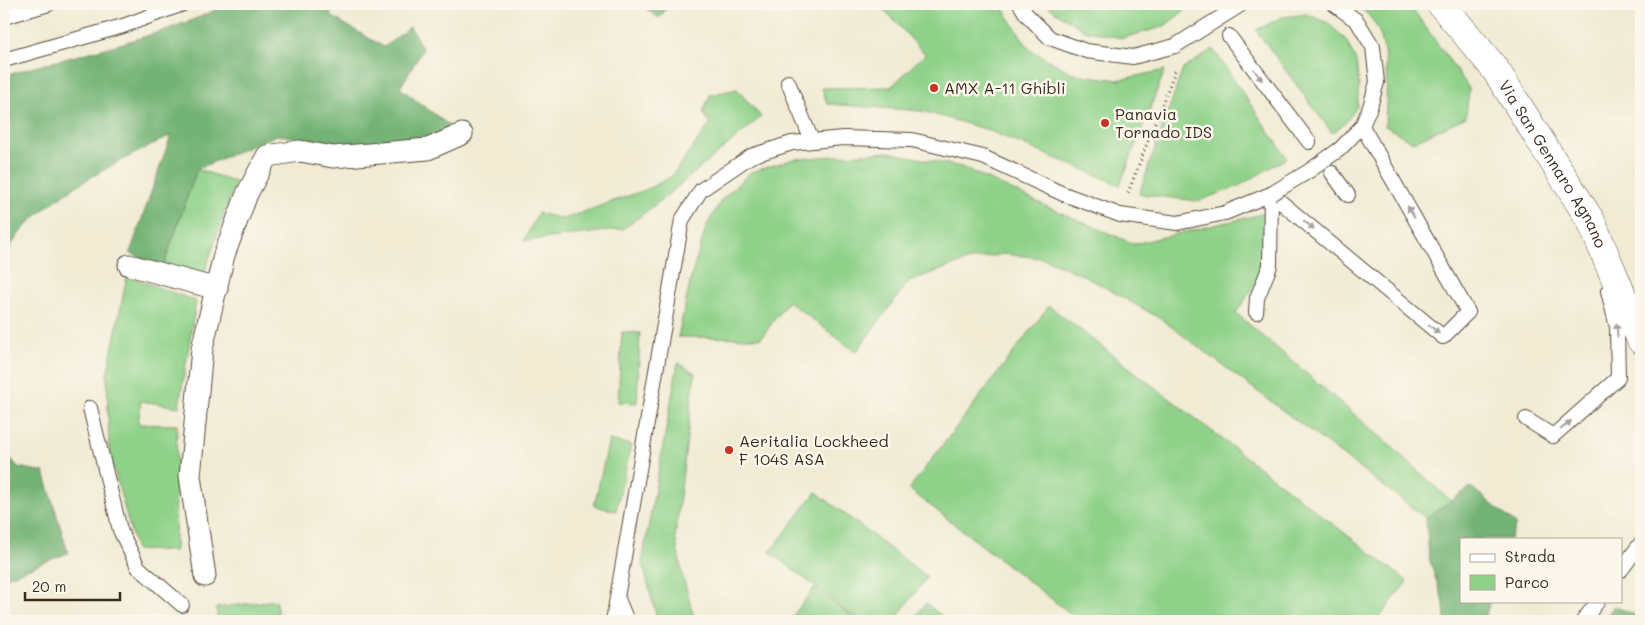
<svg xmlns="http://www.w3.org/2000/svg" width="1645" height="625" viewBox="0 0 1645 625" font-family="Mali,sans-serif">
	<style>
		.green { fill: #8fd189; stroke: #657e54 }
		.forest { fill: #73b375; stroke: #576e4a }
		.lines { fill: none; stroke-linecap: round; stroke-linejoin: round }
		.service-casing { stroke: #564739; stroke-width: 16 }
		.pedestrian-casing { stroke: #564739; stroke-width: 23 }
		.primary-casing { stroke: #564739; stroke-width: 29 }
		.path { stroke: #564739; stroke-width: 3; stroke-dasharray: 1 4; stroke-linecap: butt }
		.service { stroke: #fff; stroke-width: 14 }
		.pedestrian { stroke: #fff; stroke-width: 21 }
		.primary { stroke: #fff; stroke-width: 28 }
		.service-bridge-casing { stroke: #564739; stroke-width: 16; stroke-linecap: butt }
		.service-bridge { stroke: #fff; stroke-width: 14 }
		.oneway { fill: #a79f9a }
		.poi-dot { fill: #c8321e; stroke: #fbf7ec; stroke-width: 2 }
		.labels { text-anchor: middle; stroke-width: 5; stroke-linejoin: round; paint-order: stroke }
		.poi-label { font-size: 16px; fill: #3b2a1e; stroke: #fbf7ec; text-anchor: start }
		.street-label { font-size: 16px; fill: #3b2a1e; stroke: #fbf7ec }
	</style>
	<rect width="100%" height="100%" fill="#fbf7ec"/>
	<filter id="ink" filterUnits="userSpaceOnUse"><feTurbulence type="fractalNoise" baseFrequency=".02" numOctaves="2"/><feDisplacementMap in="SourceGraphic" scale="10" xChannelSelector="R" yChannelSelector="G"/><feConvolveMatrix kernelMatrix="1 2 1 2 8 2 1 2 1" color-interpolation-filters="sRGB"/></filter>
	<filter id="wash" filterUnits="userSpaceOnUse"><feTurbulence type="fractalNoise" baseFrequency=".0096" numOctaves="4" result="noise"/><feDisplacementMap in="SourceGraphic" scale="20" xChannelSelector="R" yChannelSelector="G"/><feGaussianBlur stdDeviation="1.12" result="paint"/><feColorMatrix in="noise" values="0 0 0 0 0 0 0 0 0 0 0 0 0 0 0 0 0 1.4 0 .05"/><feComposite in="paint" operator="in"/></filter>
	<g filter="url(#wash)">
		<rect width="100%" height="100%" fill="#f1ebd4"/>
		<!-- green -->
		<g class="green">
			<polygon points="879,4 1002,4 1007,15 1030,50 1074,74 1118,80 1165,70 1120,185 985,129 922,111 827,104 822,88 891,87 925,54"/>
			<polygon points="1046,4 1185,4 1188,8 1163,27 1122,38 1084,30 1054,11"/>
			<path d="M1357,4H1409L1469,88L1466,117L1413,142L1385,126C1386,98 1391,45 1373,21C1369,15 1362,9 1357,4Z"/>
			<polygon points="1307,14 1328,23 1346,40 1356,61 1359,85 1357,107 1346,122 1332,133 1256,30 1283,17"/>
			<polygon points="1213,49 1287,158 1237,187 1198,201 1139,194 1183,69"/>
			<polygon points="737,89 761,117 659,202 623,229 524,241 538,213 564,219 645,190 671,177 710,124 703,112 710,95"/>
			<polygon points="888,152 962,167 1048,207 1134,244 1266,213 1257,282 1236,313 1383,439 1451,501 1426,518 1161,319 1085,276 1043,258 1003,254 966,261 909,281 856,352 788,301 761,338 678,337 692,274 707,225 722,199 751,172 794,159"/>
			<polygon points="197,169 235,182 202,280 163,267"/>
			<polygon points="127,276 196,301 179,407 141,401 138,424 177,425 175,551 136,550 109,451 107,375"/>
			<polygon points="1049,306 1407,581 1377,621 1080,621 909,489"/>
			<polygon points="622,332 640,333 637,403 618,402"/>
			<polygon points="678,363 695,373 675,537 683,577 695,621 658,621 642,562"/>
			<polygon points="609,440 631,445 616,511 594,506"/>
			<polygon points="816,492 927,577 894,621 860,621 770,552"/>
			<polygon points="814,588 858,621 789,621"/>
			<polygon points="276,600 278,621 218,621 216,608"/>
			<polygon points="926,603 942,616 938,621 912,621"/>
		</g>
		<!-- forest -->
		<g class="forest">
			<path d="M228,4H331V16L384,47L410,27L423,49L400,88L454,129L423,138L358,145L277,135L197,169L163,267L130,253L171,135C120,162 64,186 23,229C16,237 10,248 4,258V76C79,53 158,39 228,4Z"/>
			<polygon points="640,4 670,4 659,18"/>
			<polygon points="4,450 18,467 44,472 68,553 4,578"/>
			<polygon points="1471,487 1516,524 1510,539 1461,539 1461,601 1490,601 1484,621 1445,621 1444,604 1429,558 1426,518"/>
			<polygon points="1614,606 1641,617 1641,621 1603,621"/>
		</g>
	</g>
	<g filter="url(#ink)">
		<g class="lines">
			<!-- service casing -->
			<g class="service-casing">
				<g id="service">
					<polyline points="1020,4 1026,14 1050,38 1086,51 1133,57 1175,46"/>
					<polyline points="1334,4 1357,21 1373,47 1377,82 1370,107 1362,126 1340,149"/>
					<polyline points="4,17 49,4"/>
					<polyline points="1229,36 1309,142"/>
					<polyline points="4,60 123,26 183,4"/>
					<polyline points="788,82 812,141"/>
					<polyline points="1332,173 1348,195"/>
					<polyline points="1271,194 1443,337 1468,312 1362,126"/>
					<polyline points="1256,312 1257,298 1270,266 1271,194"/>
					<polyline points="90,408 120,530 138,567 182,605"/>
					<polyline points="1526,419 1553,436 1618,378 1617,327 1608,291"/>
					<polyline points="1621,570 1641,543"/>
					<polyline points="618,599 627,621"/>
					<polyline points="613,621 682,220 701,190 751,156 792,143 843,138 912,140 983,157 1061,193 1120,215 1177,223 1225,213 1271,194"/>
					<polyline points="1583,621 1598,601"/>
				</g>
			</g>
			<!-- pedestrian casing -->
			<g class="pedestrian-casing">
				<g id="pedestrian">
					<polyline points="129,265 217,289"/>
					<polyline points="205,576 190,476 202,349 224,255 247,194 267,156 300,151 333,157 428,149 462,134"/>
				</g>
			</g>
			<!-- primary casing -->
			<g class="primary-casing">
				<g id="primary">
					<path id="s1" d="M1441,4L1495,69L1591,221L1641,340"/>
				</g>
			</g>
			<!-- path -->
			<polyline class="path" points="1128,193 1175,71"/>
			<!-- service -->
			<use href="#service" class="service"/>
			<!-- pedestrian -->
			<use href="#pedestrian" class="pedestrian"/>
			<!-- primary -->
			<use href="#primary" class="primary"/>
			<!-- service-bridge casing -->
			<g class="service-bridge-casing">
				<g id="service-bridge">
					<polyline points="1175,46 1242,4"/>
					<polyline points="1271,194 1309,171 1340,149"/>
				</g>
			</g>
			<!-- service-bridge -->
			<use href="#service-bridge" class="service-bridge"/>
		</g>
		<!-- one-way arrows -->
		<defs><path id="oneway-solid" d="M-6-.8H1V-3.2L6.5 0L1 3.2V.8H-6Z" transform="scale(1.25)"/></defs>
		<g class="oneway">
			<use href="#oneway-solid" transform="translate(1258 75) rotate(53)"/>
			<use href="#oneway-solid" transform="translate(1411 212) rotate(-120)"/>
			<use href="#oneway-solid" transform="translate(1309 225) rotate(40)"/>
			<use href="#oneway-solid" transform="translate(1434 329) rotate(40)"/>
			<use href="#oneway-solid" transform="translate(1617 330) rotate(-95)"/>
			<use href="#oneway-solid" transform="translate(1566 425) rotate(-40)"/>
		</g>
	</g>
	<!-- markers -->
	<g class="poi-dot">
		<circle cx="934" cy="88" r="5"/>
		<circle cx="1105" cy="123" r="5"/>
		<circle cx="729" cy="450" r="5"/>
	</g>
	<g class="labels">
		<!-- poi labels -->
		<g class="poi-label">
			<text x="944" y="94">AMX A-11 Ghibli</text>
			<text x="1115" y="120">Panavia<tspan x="1115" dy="18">Tornado IDS</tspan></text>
			<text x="739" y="447">Aeritalia Lockheed<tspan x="739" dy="18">F 104S ASA</tspan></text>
		</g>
		<!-- street labels -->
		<g class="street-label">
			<text dy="6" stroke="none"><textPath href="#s1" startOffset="196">Via San Gennaro Agnano</textPath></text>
		</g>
	</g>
	<!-- margin -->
	<rect width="1645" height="625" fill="none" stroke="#fbf7ec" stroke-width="20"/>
	<!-- legend -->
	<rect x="1460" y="538" width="162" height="65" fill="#fbf7ec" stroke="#aea59a"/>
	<rect x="1470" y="554" width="25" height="8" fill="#ffffff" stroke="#aea59a"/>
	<text x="1505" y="562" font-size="15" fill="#3b2a1e">Strada</text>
	<rect x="1470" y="575" width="25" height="15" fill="#8fd189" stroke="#aea59a"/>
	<text x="1505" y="588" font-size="15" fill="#3b2a1e">Parco</text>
	<!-- scale -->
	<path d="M25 592v8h95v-8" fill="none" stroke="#3b2a1e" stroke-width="2.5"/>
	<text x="32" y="592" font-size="15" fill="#3b2a1e" stroke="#fbf7ec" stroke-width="4" paint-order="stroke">20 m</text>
</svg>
